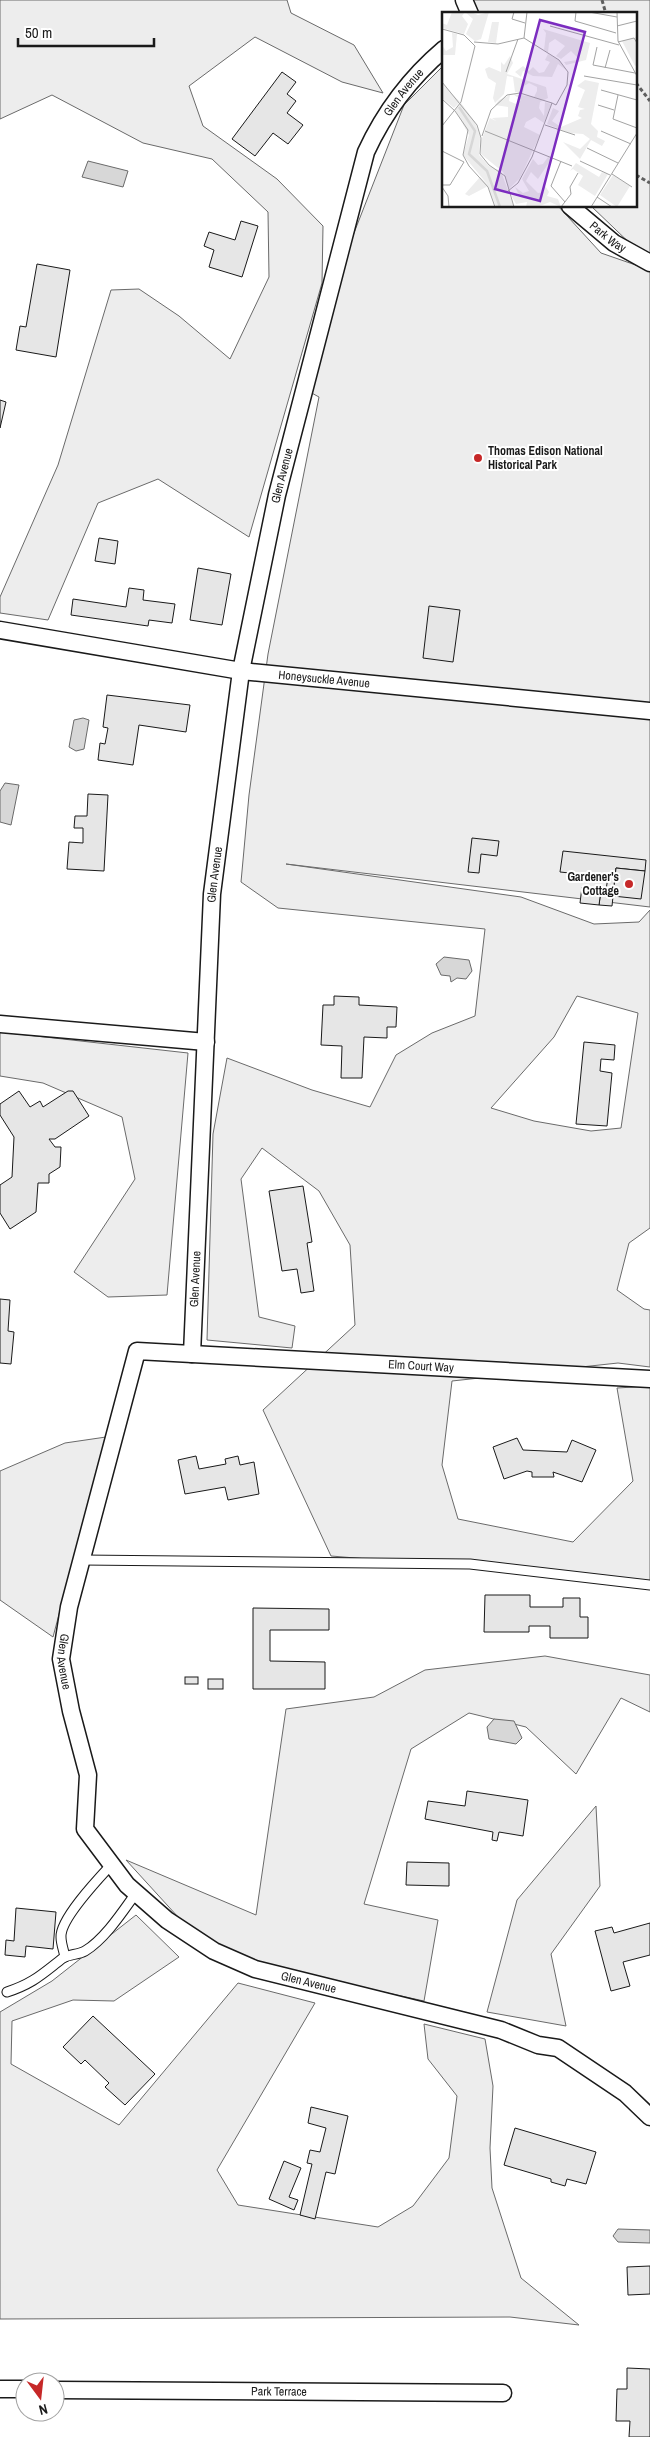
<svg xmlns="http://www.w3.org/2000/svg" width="650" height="2437" viewBox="0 0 650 2437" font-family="'Archivo Narrow',sans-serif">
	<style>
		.built { fill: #ededed; stroke: #6a6a6a; fill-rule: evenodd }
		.water { fill: #d7d7d7; stroke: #6a6a6a }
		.building { fill: #e6e6e6; stroke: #1a1a1a }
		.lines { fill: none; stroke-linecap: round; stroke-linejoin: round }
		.service-casing { stroke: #1a1a1a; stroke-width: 11 }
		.minor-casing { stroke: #1a1a1a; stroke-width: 19 }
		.path { stroke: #5f5f5f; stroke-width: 3; stroke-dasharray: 4 2.5; stroke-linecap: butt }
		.service { stroke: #fff; stroke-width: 9 }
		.minor { stroke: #fff; stroke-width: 16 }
		.poi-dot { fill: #c62828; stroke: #fff; stroke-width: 2 }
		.labels { text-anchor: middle; stroke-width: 4; stroke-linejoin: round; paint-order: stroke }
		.street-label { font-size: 12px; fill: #1a1a1a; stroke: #fff }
		.poi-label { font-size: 12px; font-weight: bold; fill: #1a1a1a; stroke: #fff; text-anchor: start }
		.inset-river { fill: none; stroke: #d7d7d7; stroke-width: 2.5 }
		.inset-road { fill: none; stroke: #a3a3a3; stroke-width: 1 }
		.view { fill: #7b2cbf; fill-opacity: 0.15; stroke: #7b2cbf; stroke-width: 2.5 }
		.inset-edge { fill: none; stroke: #1a1a1a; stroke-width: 2.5 }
	</style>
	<rect width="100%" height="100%" fill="#fff"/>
	<!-- built -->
	<g class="built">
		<polygon points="0,0 287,0 291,13 354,45 383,93 342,82 255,37 189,86 203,126 277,179 323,226 322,283 249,537 158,479 98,503 48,620 0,613 0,597 58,465 111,290 139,289 179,316 230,359 269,277 268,212 212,159 143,143 52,95 0,119"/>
		<polygon points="471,0 650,0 650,255 639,252 591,206 636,206 636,14 477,14"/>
		<path d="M444,65V206H558L601,253L650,270V907L286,864L521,897L594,924L639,922L650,910V1228L629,1243L617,1290L644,1309L650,1310V1367L618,1363L452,1381L442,1465L458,1519L573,1542L633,1481L617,1388L650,1386V1582L331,1556L263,1410L355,1325L350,1245L319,1191L262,1148L241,1179L259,1317L295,1326L292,1348L207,1340L213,1134L227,1058L312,1090L370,1107L396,1055L432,1033L475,1016L485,929L278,908L241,882L249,795L268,654L319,397L308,391L352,238L404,105ZM577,996L638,1013L621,1128L591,1131L534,1121L491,1108L554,1037Z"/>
		<polygon points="0,1032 188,1053 167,1295 108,1297 74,1272 135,1179 122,1117 43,1083 0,1076"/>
		<polygon points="106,1437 53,1637 0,1600 0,1471 65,1443"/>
		<polygon points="545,1656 650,1675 650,1712 621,1698 576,1774 526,1727 469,1713 411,1749 364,1904 438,1920 424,2001 250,1963 189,1929 126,1860 256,1915 286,1709 374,1697 425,1670"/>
		<polygon points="596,1806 600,1886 551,1954 566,2026 487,2012 517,1900"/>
		<polygon points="136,1915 179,1957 114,2001 73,2000 12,2021 11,2064 119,2125 238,1983 315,2003 217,2170 238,2205 378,2227 413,2206 449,2158 457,2096 428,2059 424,2024 485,2039 493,2086 490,2148 492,2188 521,2278 579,2325 510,2317 0,2319 0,2012 52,1981"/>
	</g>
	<!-- water -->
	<g class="water">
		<polygon points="88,161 128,171 123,187 82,177"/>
		<polygon points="83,718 89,720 84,749 76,751 69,747 74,720"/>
		<polygon points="5,783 19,785 11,825 0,822 0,791"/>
		<polygon points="444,957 469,960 472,971 466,979 457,978 451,982 450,976 441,975 436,964"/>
		<polygon points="494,1719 514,1721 522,1738 516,1744 489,1739 487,1727"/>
		<polygon points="618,2229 650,2230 650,2243 618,2242 613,2236"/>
	</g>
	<!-- building -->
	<g class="building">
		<polygon points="282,72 296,82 287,94 296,101 287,113 303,125 288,144 273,133 255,156 232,139"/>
		<polygon points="241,221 258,226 242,277 209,267 214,250 204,246 209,232 235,240"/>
		<polygon points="37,264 70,270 56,357 16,350 20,326 26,327"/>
		<polygon points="0,400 6,402 0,428"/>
		<polygon points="99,538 118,541 115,564 95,561"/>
		<polygon points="198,568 231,574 222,625 190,620"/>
		<polygon points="129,588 144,590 143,600 175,604 172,623 149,620 148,626 71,615 73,599 126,607"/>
		<polygon points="429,606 460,610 453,662 423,658"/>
		<polygon points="107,695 190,705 186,732 139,725 133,765 98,760 100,743 105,744 108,728 103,727"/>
		<polygon points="88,794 108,795 104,871 67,869 69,842 83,843 83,828 74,828 75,816 87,816"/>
		<polygon points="472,838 499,841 497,856 481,854 479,873 468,872"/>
		<polygon points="563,851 646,860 645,871 616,868 612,906 599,905 601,890 606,890 608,877 560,872"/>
		<polygon points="616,868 645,871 641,899 613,896"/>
		<polygon points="582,887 601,890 599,905 580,903"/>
		<polygon points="334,996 359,997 359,1005 397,1007 396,1027 387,1027 387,1038 364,1037 362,1078 341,1078 342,1046 321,1045 323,1005 334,1005"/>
		<polygon points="584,1042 615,1045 614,1060 601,1059 600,1071 612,1073 607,1126 576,1124"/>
		<polygon points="19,1091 30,1107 40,1101 43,1107 68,1091 73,1091 89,1116 55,1139 49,1139 55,1147 61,1147 60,1167 49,1174 49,1183 38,1183 36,1212 10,1229 0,1213 0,1185 12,1177 14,1137 0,1115 0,1104"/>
		<polygon points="303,1186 312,1242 307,1243 314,1291 301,1293 297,1269 282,1271 269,1191"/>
		<polygon points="0,1299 10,1300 8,1331 14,1332 11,1364 0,1363"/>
		<polygon points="517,1438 523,1450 567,1452 572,1440 596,1450 582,1482 553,1472 554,1477 532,1477 532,1472 527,1471 504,1479 493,1447"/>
		<polygon points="196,1456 199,1469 226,1464 225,1459 238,1456 240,1465 254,1462 259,1494 228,1500 225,1487 185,1494 178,1460"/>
		<polygon points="485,1595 530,1595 530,1607 563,1607 563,1598 580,1598 580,1617 588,1617 588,1638 550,1638 550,1626 529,1626 529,1632 484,1632"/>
		<polygon points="253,1608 329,1609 329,1630 270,1630 270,1661 325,1662 325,1689 253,1689"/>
		<rect x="185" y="1677" width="13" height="7"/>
		<rect x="208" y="1679" width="15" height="10"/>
		<polygon points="467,1791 528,1800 523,1836 499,1832 497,1841 492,1840 493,1832 425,1819 428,1801 465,1806"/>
		<polygon points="407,1862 449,1863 449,1886 406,1885"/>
		<polygon points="16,1908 56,1912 53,1949 26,1946 25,1957 5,1955 6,1940 14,1941"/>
		<polygon points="650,1923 650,1955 623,1962 630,1986 611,1991 595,1931 612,1927 614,1933"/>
		<polygon points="93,2016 155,2074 125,2105 105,2087 109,2083 85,2060 81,2064 63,2047"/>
		<polygon points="311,2107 348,2116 335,2174 326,2172 315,2219 300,2215 312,2164 307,2163 310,2150 320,2152 326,2128 308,2123"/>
		<polygon points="515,2128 596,2152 586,2184 567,2179 565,2186 551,2182 551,2179 504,2165"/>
		<polygon points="284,2161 301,2168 289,2197 298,2200 294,2210 269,2199"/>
		<polygon points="650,2266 650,2294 628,2295 627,2267"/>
		<polygon points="627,2368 650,2369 650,2437 629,2437 630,2421 616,2421 617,2389 627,2389"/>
	</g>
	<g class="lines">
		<!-- service casing -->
		<g class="service-casing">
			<g id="service">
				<polyline points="82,1560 470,1564 650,1585"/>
				<path d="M65,1957C64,1951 61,1944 61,1937C60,1919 99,1878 112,1864"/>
				<path d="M7,1992C34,1983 42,1974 63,1958C69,1954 78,1955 85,1951C105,1939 123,1911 136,1893"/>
			</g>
		</g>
		<!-- minor casing -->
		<g class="minor-casing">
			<g id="minor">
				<polyline points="464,0 470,14"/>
				<path id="s1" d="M570,206L614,243L650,263"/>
				<path id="s2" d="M0,630L241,671L650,711"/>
				<polyline points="0,1024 206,1042"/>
				<path id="s3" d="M192,1354L212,894L241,671L277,495L366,152C384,113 411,77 444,49"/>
				<path id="s4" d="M650,1379L137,1351L69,1607L61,1659L71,1711L88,1775L85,1829L127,1885L167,1920L214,1951L255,1969L501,2030L538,2045L558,2048L625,2093L650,2117"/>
				<polyline points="0,2389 25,2389"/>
				<path id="s5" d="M55,2390L503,2393"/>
			</g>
		</g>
		<!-- path -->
		<g class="path">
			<polyline points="602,0 606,14"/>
			<polyline points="636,83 650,101"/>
			<polyline points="636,175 650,183"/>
		</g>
		<!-- service -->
		<use href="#service" class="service"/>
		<!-- minor -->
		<use href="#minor" class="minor"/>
	</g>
	<!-- markers -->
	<g class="poi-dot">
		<circle cx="478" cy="458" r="5"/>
		<circle cx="629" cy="884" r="5"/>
	</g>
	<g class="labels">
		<!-- street labels -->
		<g class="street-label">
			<text dy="4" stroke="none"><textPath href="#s3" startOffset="1290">Glen Avenue</textPath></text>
			<text dy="4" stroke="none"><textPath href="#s1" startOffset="49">Park Way</textPath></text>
			<text dy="4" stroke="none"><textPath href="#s3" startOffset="885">Glen Avenue</textPath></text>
			<text dy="4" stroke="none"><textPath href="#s2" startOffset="328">Honeysuckle Avenue</textPath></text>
			<text dy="4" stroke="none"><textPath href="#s3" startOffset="480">Glen Avenue</textPath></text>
			<text dy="4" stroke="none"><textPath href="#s3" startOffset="75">Glen Avenue</textPath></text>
			<text transform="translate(421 1366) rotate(3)" y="4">Elm Court Way</text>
			<text dy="4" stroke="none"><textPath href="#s4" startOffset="834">Glen Avenue</textPath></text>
			<text dy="4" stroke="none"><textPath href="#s4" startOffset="1284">Glen Avenue</textPath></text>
			<text dy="4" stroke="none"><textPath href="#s5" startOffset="224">Park Terrace</textPath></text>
		</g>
		<!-- poi labels -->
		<g class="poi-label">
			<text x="488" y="455">Thomas Edison National<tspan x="488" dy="14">Historical Park</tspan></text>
			<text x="619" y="881" text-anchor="end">Gardener's<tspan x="619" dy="14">Cottage</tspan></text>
		</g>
	</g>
	<!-- overview -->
	<g transform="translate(442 12)">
		<rect width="195" height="195" fill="#fff"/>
		<path d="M10,0H29L36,3L47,0L39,27L33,29L24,22L31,7L23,0L20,4L26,12L22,22L0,16V11L5,13ZM50,10H57L54,31L46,30ZM101,17L148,31L144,48L124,53L122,50L135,48L136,46L129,39L119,47L114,44L123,34L113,27L107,31L106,41L102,38L104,21ZM10,21L15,22L13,43H1L0,48V33L4,39L11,35ZM195,25V53L193,54L180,29ZM106,42L117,48L124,58L116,52L110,65L91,64L81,59L79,65L73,60L81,54L87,59L91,55L97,61L102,60L108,50L103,48ZM68,44L71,51L65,62L104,75L106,86L98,90L97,96L102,104L103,90L109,92L102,111L93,105L84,110L82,115L98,123L78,166L67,177L61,160L39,142V129L48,106L54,109L50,106L66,105V95L53,93L57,88L68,83L67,89L74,92L79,88L71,82L92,85L95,79V75L87,71L82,74L81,81L73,80L71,65L65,64L62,82L53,91L51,86L54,71L46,66L43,57L47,55L59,60V50L62,53ZM143,68L157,71L149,112L156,119L155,125L163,129L160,134L149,128L138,147L121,130L138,137L148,127L141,122L127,121L105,112L111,96L117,99L110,109L119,115L140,106L136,104L138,98L143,97L136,95L143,78L135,74ZM0,71L18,90L12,96L0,86ZM19,91L33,110L38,125L37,143L47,154L59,159L72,195H54L46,174L27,184L23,182L38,165L46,173L21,143L27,123L13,98ZM106,145L110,146L96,167L89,160L84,169L96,181L102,180V172L107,180L105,184L116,187L119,195L108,190L95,195H84L85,190L74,192L69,183L78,185L73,175L81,181L87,179L80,167L91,147L96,153L101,152ZM134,151L157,165L160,160L166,162L153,184L136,173L141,164L131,157L128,159ZM171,163L188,174L175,195L158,183Z" fill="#ededed"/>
		<path class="inset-river" d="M17,95L33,119L27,142L45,159L58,195"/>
		<path class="inset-road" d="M72,0L70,7L83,11M134,0L133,9L174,21M147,0L175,5M175,0L176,29L195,64M108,14L177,33M175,14L195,9M0,17L22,23L33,34L19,90L0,114M82,26L85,0M32,30L56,32L82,26L117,48L126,60L125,73L114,93L110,91M176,30L192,26L195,31M155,35L151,53L193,61M163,56L168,38M64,60L76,27M142,64L195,73M0,70L35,113L39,126L38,142L47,153L63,164L72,195M159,78L195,88M176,83L171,107L195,116M0,87L13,99L26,118L21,143L27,154L46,175L53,195M156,93L172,98M103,113L133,123M43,119L130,154M159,119L189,132M40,124L49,98L65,83L78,81L110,91M145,136L176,151M0,139L22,150M119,149L109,174L123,190M138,149L168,163M170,162L190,175M0,173H8L22,150M0,175L6,184L7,195M66,179L76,171L90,145L110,91M155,185L170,195M119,195L129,182L128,175L136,161M149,195L195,121"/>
		<path class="view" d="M98,8L143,20L98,189L53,177Z"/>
		<rect width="195" height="195" class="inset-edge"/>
	</g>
	<!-- north arrow -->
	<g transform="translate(40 2397) rotate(165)"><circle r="24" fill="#ffffff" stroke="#a3a3a3"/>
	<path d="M0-4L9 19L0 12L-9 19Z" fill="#c62828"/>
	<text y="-8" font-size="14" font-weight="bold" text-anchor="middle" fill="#1a1a1a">N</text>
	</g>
	<!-- scale -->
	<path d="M18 38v8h136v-8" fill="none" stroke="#1a1a1a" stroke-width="2.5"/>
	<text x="25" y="38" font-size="15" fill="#1a1a1a" stroke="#ffffff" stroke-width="4" paint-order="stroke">50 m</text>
</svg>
